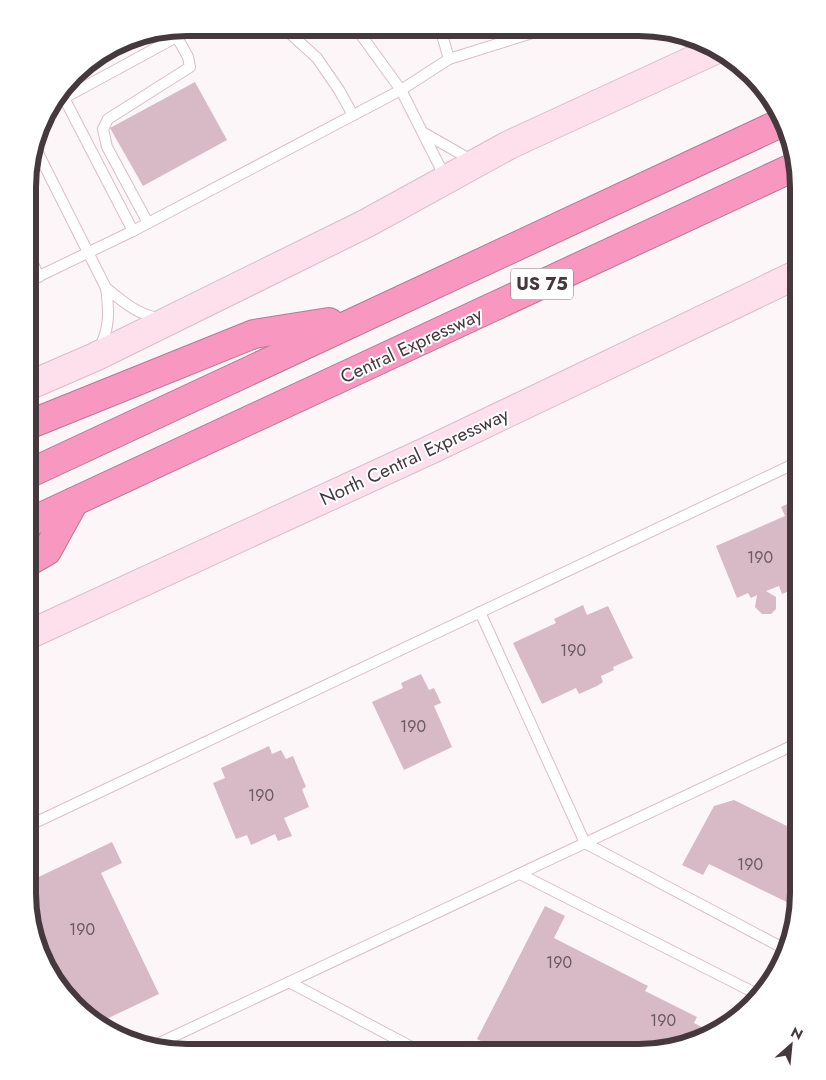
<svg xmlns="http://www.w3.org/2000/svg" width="826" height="1080" viewBox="0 0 826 1080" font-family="Jost,sans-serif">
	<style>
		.building { fill: #d7bac5 }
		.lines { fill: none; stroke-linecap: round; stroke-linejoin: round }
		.lane-casing { stroke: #dabdc8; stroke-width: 12 }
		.secondary-casing { stroke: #dabdc8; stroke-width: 30 }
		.highway-casing { stroke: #b97792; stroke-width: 30 }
		.path { stroke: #beb6b9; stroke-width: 3; stroke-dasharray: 2.5 4; stroke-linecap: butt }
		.lane { stroke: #fff; stroke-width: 10 }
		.secondary { stroke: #fde0ec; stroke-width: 28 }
		.highway { stroke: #f898c0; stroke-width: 28 }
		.labels { text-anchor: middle; stroke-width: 4; stroke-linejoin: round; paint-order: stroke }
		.number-label { font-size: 16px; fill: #6a5960 }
		.shield { fill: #fff; stroke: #7d7478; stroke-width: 1 }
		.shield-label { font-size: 18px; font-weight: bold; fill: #45393e }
		.street-label { font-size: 19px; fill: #45393e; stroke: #fff }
		.rim { fill: none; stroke: #45393e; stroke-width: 6 }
	</style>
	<rect width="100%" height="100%" fill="#fcf6f8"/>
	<!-- building -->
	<g class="building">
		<polygon points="195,82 227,140 143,186 110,128"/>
		<polygon points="798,499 798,604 792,590 782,594 779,586 766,591 776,597 776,609 771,614 762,614 755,607 757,595 751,598 748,593 737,598 716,546 785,516 781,507"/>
		<polygon points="583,605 587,615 608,606 633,658 613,667 614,670 601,676 603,682 597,686 579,694 576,688 542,704 513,643 556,623 554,619"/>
		<polygon points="421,674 429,690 434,688 441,703 434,706 452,747 404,770 372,702 403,688 401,683"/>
		<polygon points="269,746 272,754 281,750 286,759 293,756 306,787 302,789 309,807 284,818 292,836 278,841 275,834 251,845 247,835 236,839 213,783 225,778 221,768"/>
		<polygon points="734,800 795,830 798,824 797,907 709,864 703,875 682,865 714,806"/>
		<polygon points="112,842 122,863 101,873 159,994 96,1024 44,964 28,893 28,882"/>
		<polygon points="545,906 565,916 554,938 648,986 645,991 697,1017 694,1023 713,1033 710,1036 639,1052 503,1052 477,1039"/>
	</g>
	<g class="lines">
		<!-- lane casing -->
		<g class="lane-casing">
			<g id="lane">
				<polyline points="284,28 317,58 339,90 353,115"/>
				<polyline points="356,28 401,90 446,179"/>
				<polyline points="449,59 545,29"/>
				<polyline points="61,94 64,98 193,28"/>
				<polyline points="424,133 473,161"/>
				<path d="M35,147L106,288C109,310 110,327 100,347"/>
				<polyline points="148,223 107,147 103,129 108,119 190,67 188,57 173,30"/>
				<polyline points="133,231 401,90 449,59 440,28"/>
				<polyline points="29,255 39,277"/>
				<polyline points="29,281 133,231 64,98 48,109"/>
				<path d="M106,288C122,301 138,315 159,318"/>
				<polyline points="480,612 585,843 783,948"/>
				<polyline points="28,826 798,462"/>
				<polyline points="520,874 757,994"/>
				<polyline points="289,982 421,1052"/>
				<polyline points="153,1046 798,743"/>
			</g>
		</g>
		<!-- secondary casing -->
		<g class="secondary-casing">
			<g id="secondary">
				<polyline points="28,386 95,357 367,223 509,145 715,50"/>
				<polyline points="28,635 432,449 798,274"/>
			</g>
		</g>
		<!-- highway casing -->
		<g class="highway-casing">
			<g id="highway">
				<polyline points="28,425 254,334 329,322"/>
				<polyline points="28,474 783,122"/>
				<polyline points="28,523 794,167"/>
				<polyline points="28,562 47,551 74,502"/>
			</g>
		</g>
		<!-- path -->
		<polyline class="path" points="466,1042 486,1052"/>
		<!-- lane -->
		<use href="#lane" class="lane"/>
		<!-- secondary -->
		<use href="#secondary" class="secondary"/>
		<!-- highway -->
		<use href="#highway" class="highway"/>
	</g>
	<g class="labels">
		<!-- number labels -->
		<g class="number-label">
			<text x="760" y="563">190</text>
			<text x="573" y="656">190</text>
			<text x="413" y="732">190</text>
			<text x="261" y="801">190</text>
			<text x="750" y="870">190</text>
			<text x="82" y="935">190</text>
			<text x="559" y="968">190</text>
			<text x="663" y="1026">190</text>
		</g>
		<!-- shield labels -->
		<rect class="shield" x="511" y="268.5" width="62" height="31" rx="4"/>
		<g class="shield-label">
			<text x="542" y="290">US 75</text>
		</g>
		<!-- street labels -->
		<g class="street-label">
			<text transform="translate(411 345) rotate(-25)" y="7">Central Expressway</text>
			<text transform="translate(414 456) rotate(-25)" y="7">North Central Expressway</text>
		</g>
	</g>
	<!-- crop -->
	<path d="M0 0H826V1080H0ZM187 36H639A151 151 0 0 1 790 187V893A151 151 0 0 1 639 1044H187A151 151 0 0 1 36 893V187A151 151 0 0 1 187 36Z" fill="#fff" fill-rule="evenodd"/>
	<path class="rim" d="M187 36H639A151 151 0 0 1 790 187V893A151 151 0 0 1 639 1044H187A151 151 0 0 1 36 893V187A151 151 0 0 1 187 36Z"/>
	<!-- north arrow -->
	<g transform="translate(791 1045) rotate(27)" stroke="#ffffff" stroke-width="4" paint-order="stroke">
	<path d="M0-4L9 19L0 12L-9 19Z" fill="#45393e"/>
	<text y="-8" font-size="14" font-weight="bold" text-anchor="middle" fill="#45393e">N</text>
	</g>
</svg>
